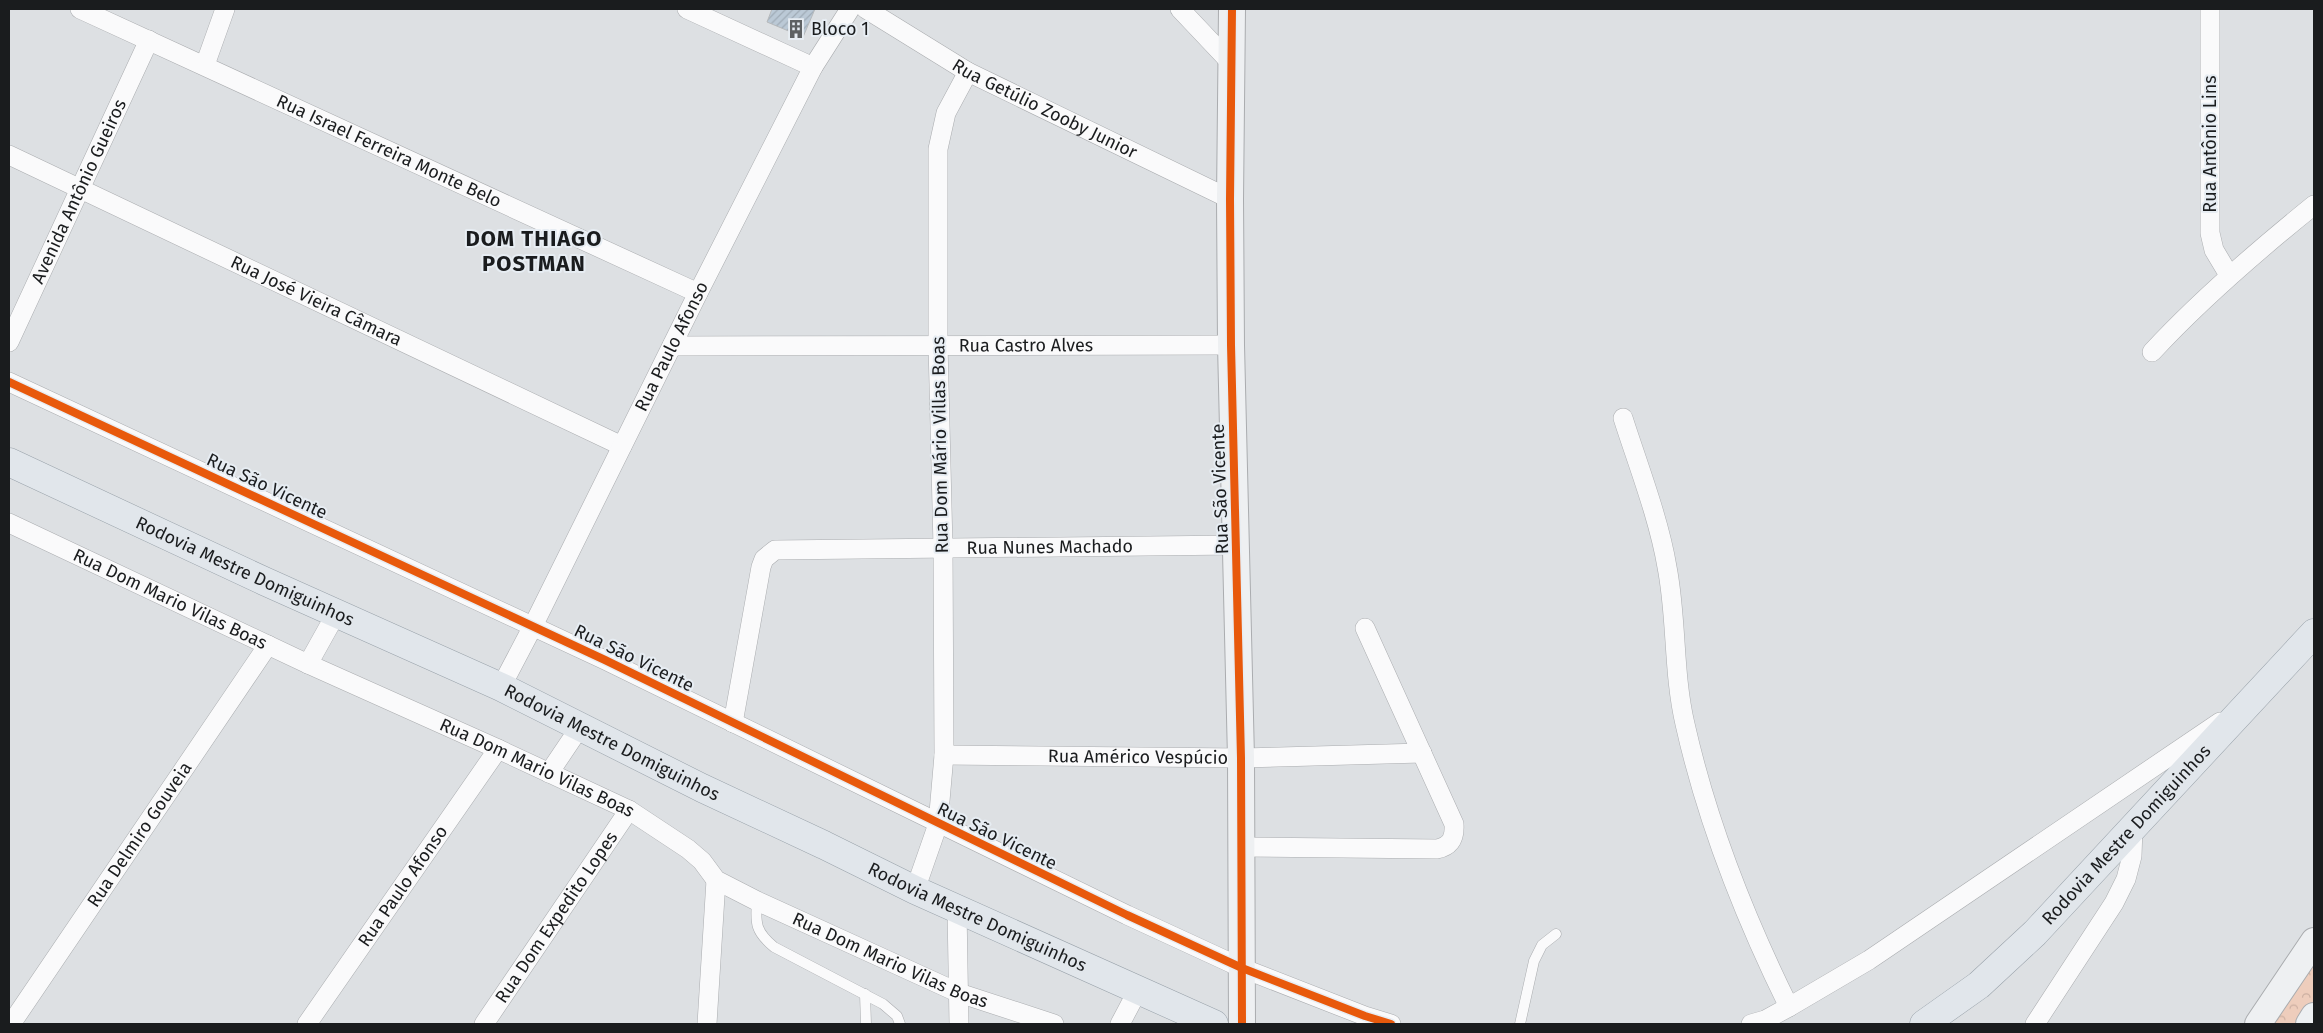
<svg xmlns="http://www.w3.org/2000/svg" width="2323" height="1033" viewBox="0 0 2323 1033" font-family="'Fira Sans',sans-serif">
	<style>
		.park { fill: url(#park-crowns) }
		.building { fill: url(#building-hatch); stroke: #b6b9bb }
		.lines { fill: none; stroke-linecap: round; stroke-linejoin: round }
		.lane-casing { stroke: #aaacaf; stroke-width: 11 }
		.street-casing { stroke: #aaacaf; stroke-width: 20 }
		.secondary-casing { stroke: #aaacaf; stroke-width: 28 }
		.primary-casing { stroke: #99a2aa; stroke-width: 29 }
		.lane { stroke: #fafafb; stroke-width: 10 }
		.street { stroke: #fafafb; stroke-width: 19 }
		.secondary { stroke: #eef0f2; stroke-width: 26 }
		.primary { stroke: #e1e6eb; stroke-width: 28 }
		.cycleway-casing { stroke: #e7edf3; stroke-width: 11 }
		.cycleway { stroke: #e8590c; stroke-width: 8 }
		.labels { text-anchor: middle; stroke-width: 4; stroke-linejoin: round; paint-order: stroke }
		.poi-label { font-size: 18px; fill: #1a1c1e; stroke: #e7edf3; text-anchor: start }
		.street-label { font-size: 18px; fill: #1a1c1e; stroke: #e7edf3 }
		.district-label { font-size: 22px; font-weight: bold; letter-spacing: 1px; fill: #1a1c1e; stroke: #e7edf3 }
	</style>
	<defs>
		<pattern id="park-crowns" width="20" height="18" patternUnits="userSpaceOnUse" patternTransform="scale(1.25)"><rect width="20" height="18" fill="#eecdbc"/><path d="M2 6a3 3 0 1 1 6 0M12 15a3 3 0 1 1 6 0" fill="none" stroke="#ccafa1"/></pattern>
		<pattern id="building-hatch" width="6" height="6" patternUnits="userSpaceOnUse" patternTransform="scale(1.25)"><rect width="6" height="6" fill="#bbc9d6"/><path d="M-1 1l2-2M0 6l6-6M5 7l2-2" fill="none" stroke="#a0acb7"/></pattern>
	</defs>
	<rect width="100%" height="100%" fill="#dde0e3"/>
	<!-- park -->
	<polygon class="park" points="2314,947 2314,1006 2303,1024 2262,1024"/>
	<!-- building -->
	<polygon class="building" points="772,9 815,9 803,37 767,22"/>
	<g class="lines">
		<!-- lane casing -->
		<g class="lane-casing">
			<g id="lane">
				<path d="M757,901C755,924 756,932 774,947L883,1004L897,1016L900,1024"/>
				<polyline points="865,994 866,1024"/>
				<polyline points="1520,1024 1534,961 1542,945 1556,934"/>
			</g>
		</g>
		<!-- street casing -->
		<g class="street-casing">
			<g id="street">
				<path id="s1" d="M80,9L698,293"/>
				<polyline points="687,9 813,67"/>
				<path id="s2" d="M866,9L968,72L1230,199"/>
				<polyline points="1180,9 1231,63"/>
				<polyline points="2210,9 2210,233 2214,250 2229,275"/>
				<polyline points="205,65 225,9"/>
				<path id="s3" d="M9,155L622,446"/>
				<path id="s4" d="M9,342L149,40"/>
				<path id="s5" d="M672,346L1231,345"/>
				<path d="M2152,352C2202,298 2257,251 2314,205"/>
				<polyline points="9,382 605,660 1127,915 1242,968 1365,1016 1391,1024"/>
				<path d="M1623,418C1638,465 1659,519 1667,567C1677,618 1673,673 1685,724C1707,822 1745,918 1789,1007"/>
				<path id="s6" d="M9,523L308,664L498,749L629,810L688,849L702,861L716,880L757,901L959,993L1054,1024"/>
				<polyline points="308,664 337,612"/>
				<path id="s7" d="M501,687L533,626L698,293L813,67L850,9"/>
				<path id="s8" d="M733,723L761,567L764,559L775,550L1237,545"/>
				<path id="s9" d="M944,755L1241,758L1422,753"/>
				<polyline points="549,773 580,727"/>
				<path d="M1242,847L1437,849C1451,846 1455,838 1454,824L1365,628"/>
				<polyline points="915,890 938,824 944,755 943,547 938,344 938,149 946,113 968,72"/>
				<polyline points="957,909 959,1024"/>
				<path id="s10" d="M11,1024L268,645"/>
				<path id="s11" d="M307,1024L498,749"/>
				<path id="s12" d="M484,1024L629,810"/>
				<polyline points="707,1024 716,880"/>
				<polyline points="1120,1024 1138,990"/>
				<polyline points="1751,1024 1765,1020 1789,1007 1869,960 2220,722"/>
				<polyline points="2035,1024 2114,903 2126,879 2132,856 2133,828"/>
			</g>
		</g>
		<!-- secondary casing -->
		<g class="secondary-casing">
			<g id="secondary">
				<polyline points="1232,9 1230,199 1231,345 1241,758 1242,1024"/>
				<polyline points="2258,1024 2314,941"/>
				<polyline points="2309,1024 2314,1016"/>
			</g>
		</g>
		<!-- primary casing -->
		<g class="primary-casing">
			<g id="primary">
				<path id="s13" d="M9,462L264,581L501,687L702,788L824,845L915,890L1214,1024"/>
				<path id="s14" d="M1924,1024L1979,985L2035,933L2314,633"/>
			</g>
		</g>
		<!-- lane -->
		<use href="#lane" class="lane"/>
		<!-- street -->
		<use href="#street" class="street"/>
		<!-- secondary -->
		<use href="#secondary" class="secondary"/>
		<!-- primary -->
		<use href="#primary" class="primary"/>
		<!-- cycleway casing -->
		<g class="cycleway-casing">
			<g id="cycleway">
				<polyline points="1232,9 1230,199 1231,345 1241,758 1242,1024"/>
				<polyline points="9,382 605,660 1127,915 1242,968 1365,1016 1391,1024"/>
			</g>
		</g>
		<!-- cycleway -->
		<use href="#cycleway" class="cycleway"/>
	</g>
	<!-- icons -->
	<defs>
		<g id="building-bare" transform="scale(1.5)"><path d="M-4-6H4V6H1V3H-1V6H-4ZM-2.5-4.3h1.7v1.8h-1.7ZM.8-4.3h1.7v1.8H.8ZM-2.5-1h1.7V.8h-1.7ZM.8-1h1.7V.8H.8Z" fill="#5e6163" stroke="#e7edf3" stroke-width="2.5" paint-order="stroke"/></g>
	</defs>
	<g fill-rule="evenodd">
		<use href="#building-bare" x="796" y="29"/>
	</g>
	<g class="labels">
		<!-- poi labels -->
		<g class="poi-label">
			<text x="811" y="35">Bloco 1</text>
		</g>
		<!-- street labels -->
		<g class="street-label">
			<text dy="6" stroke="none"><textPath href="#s2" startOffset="205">Rua Getúlio Zooby Junior</textPath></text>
			<text transform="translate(2210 144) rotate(-90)" y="6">Rua Antônio Lins</text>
			<text dy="6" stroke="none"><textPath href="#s1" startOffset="340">Rua Israel Ferreira Monte Belo</textPath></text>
			<text dy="6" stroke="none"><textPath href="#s4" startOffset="166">Avenida Antônio Gueiros</textPath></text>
			<text dy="6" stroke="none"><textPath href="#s3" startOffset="340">Rua José Vieira Câmara</textPath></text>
			<text dy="6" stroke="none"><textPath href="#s5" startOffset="354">Rua Castro Alves</textPath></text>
			<text dy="6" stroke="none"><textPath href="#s7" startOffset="381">Rua Paulo Afonso</textPath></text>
			<text transform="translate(940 445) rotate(-91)" y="6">Rua Dom Mário Villas Boas</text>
			<text transform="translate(267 486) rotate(25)" y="6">Rua São Vicente</text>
			<text transform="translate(1220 489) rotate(-92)" y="6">Rua São Vicente</text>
			<text dy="6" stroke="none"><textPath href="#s8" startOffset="456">Rua Nunes Machado</textPath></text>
			<text dy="6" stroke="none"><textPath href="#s13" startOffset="260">Rodovia Mestre Domiguinhos</textPath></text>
			<text dy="6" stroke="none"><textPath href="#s6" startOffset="178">Rua Dom Mario Vilas Boas</textPath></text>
			<text transform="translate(634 658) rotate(26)" y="6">Rua São Vicente</text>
			<text dy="6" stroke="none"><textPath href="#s13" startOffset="665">Rodovia Mestre Domiguinhos</textPath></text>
			<text dy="6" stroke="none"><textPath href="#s9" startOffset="194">Rua Américo Vespúcio</textPath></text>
			<text dy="6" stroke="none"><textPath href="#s6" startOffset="582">Rua Dom Mario Vilas Boas</textPath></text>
			<text dy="6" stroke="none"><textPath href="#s10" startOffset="229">Rua Delmiro Gouveia</textPath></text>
			<text dy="6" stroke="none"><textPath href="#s14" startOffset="278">Rodovia Mestre Domiguinhos</textPath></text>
			<text transform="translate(997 836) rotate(26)" y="6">Rua São Vicente</text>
			<text dy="6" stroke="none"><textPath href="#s11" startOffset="168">Rua Paulo Afonso</textPath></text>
			<text dy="6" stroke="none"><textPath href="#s12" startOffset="129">Rua Dom Expedito Lopes</textPath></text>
			<text dy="6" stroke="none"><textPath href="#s13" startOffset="1070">Rodovia Mestre Domiguinhos</textPath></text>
			<text dy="6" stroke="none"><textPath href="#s6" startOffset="988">Rua Dom Mario Vilas Boas</textPath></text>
		</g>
		<!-- district labels -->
		<g class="district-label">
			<text x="534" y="246">DOM THIAGO<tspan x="534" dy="25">POSTMAN</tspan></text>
		</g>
	</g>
	<!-- border -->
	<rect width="2323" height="1033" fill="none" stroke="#1a1c1e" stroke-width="20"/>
</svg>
